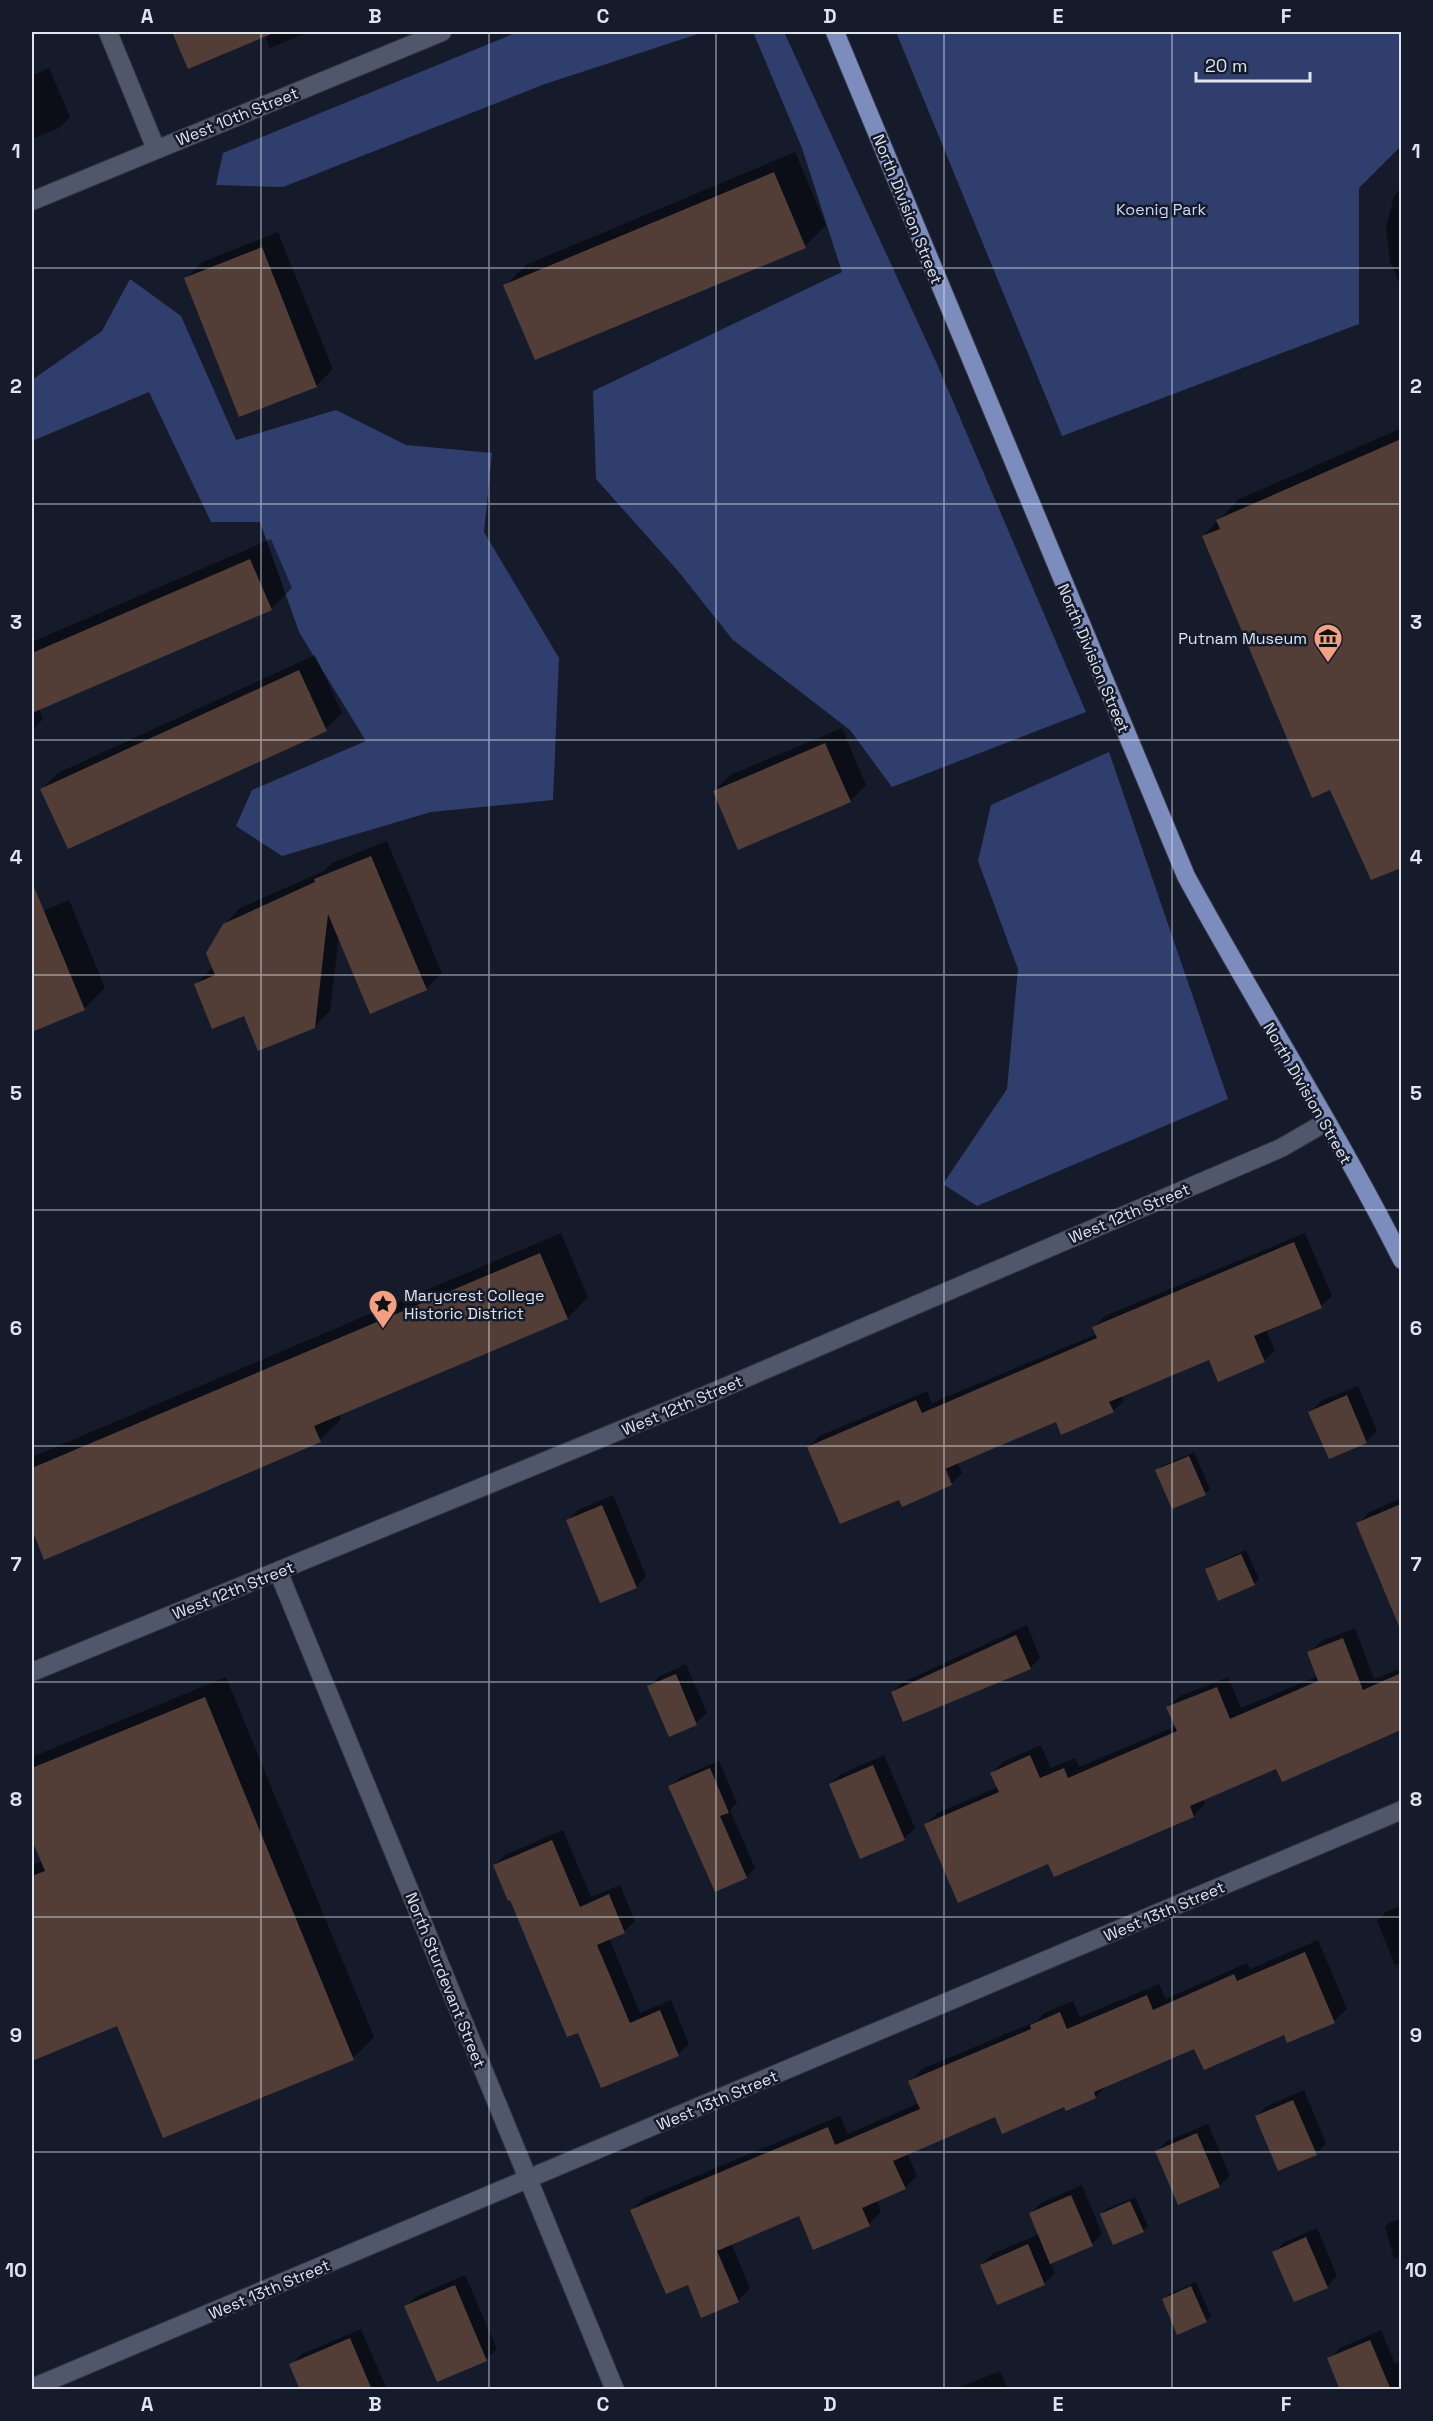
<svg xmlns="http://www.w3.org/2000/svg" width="1433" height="2421" viewBox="0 0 1433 2421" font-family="'Space Grotesk',sans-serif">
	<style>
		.green { fill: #303e6d }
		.shadow { fill: #0007; fill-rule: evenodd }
		.building { fill: #533e37 }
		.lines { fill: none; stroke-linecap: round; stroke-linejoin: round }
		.minor-casing { stroke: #333743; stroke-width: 20 }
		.major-casing { stroke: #333743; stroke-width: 20 }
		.minor { stroke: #50576a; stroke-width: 18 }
		.major { stroke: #7c8cbd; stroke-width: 18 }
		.grid { fill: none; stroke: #dfe4ef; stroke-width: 1.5; stroke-opacity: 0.55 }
		.labels { text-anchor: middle; stroke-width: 5; stroke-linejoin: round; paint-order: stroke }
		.street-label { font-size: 16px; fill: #dfe4ef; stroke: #161b2b }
		.park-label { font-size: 16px; fill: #cdd9f9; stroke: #161b2b }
		.poi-label { font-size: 16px; fill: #dfe4ef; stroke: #161b2b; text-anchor: end }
		.neatline { fill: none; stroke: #dfe4ef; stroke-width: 2 }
		.grid-label { font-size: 20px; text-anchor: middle; font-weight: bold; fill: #dfe4ef }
	</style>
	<rect width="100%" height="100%" fill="#161b2b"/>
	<!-- green -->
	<g class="green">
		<polygon points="518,32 704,32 545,84 283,187 216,185 223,153"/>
		<polygon points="753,32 784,32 937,364 1086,712 892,787 850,730 733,640 678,571 596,479 593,391 842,272 802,148"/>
		<polygon points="896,32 1401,32 1401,146 1359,188 1359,324 1062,436"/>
		<polygon points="130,279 181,316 236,440 336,410 406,445 492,453 484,532 559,658 553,800 431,812 282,856 236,826 252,790 366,741 299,632 260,522 211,522 149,392 32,441 32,380 102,331"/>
		<polygon points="1109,752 1228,1099 977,1206 943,1184 1007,1089 1018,969 978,861 991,805"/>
	</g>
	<!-- shadow -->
	<g class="shadow">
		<polygon points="173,32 308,32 270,48 265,35 189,67"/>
		<polygon points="49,68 70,117 59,128 32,139 32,76"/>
		<polygon points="795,152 826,225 805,246 505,286 526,265"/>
		<polygon points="1402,187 1402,289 1390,262 1386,227 1394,196"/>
		<polygon points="278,232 333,369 317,385 240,415 186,278 202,262"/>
		<polygon points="1402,428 1402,866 1371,878 1331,788 1203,536 1239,499"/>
		<polygon points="271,539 292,588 272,608 39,708 43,719 32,730 32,642"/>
		<polygon points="315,655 342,713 326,729 69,847 42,789 58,773"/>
		<polygon points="842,728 866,785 850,801 714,791 730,775"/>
		<polygon points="387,841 442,973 426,989 339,936 330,1011 314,1027 244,1014 196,984 213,967 224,925 240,908 324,871 332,863"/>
		<polygon points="69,900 105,988 84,1009 32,1030 32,916"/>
		<polygon points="561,1233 588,1297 568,1318 339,1415 341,1419 320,1440 45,1558 32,1526 32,1457"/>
		<path d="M1305,1233L1332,1296L1321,1306L1266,1330L1275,1350L1264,1361L1210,1358L1121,1395L1124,1401L1113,1411L1056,1420L957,1462L962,1473L951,1484L899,1498L809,1447L819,1436L927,1391L932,1403L1097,1334L1094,1327L1105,1316ZM944,1461L952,1481H949L941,1462Z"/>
		<polygon points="1358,1386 1377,1431 1366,1442 1310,1412 1321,1401"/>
		<polygon points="1194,1452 1210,1489 1205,1494 1157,1471 1162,1466"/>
		<polygon points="613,1495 646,1576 636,1587 568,1520 578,1510"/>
		<polygon points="1402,1498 1402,1627 1358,1524 1369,1512"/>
		<polygon points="1246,1550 1259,1579 1254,1584 1207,1570 1212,1565"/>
		<polygon points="1027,1625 1040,1658 1030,1668 892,1692 903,1682"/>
		<polygon points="1355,1628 1374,1679 1402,1668 1402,1729 1283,1780 1277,1767 1202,1799 1205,1804 1193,1816 1049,1862 926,1824 937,1813 998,1787 992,1773 1003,1762 1041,1745 1051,1768 1075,1758 1079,1767 1176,1726 1168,1707 1180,1696 1228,1677 1241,1708 1318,1676 1309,1653 1321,1641"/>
		<polygon points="686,1664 707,1713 696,1723 649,1686 660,1676"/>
		<polygon points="226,1677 374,2037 353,2058 118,2024 32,2060 32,1865 42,1861 32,1836 32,1757"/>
		<polygon points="884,1755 915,1828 904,1839 830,1784 841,1774"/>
		<polygon points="719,1761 737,1803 730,1810 755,1868 746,1877 670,1787 679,1778"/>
		<polygon points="563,1830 591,1897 620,1885 635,1921 624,1932 609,1938 640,2013 671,2000 689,2044 678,2054 579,2031 494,1865 505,1855"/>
		<polygon points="1402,1905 1402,1963 1395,1965 1377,1921 1387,1911"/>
		<polygon points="1318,1940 1347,2009 1334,2021 1288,2041 1284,2033 1195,2047 1107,2085 1096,2097 1065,2105 996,2115 907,2153 917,2176 905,2188 877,2200 881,2212 869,2224 800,2214 731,2243 750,2288 738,2301 688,2283 632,2210 644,2198 840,2116 848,2134 919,2103 910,2082 922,2069 1037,2021 1044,2013 1073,2001 1080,2017 1159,1984 1166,1999 1247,1963 1250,1969"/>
		<polygon points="1304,2090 1326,2143 1316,2154 1256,2116 1267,2106"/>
		<polygon points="1208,2124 1230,2176 1219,2186 1156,2152 1167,2141"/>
		<polygon points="1082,2185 1102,2234 1092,2244 1050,2262 1055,2273 1044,2284 998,2303 982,2265 992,2254 1039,2234 1031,2213 1041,2203"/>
		<polygon points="1135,2197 1148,2226 1143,2231 1101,2214 1106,2209"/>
		<polygon points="1402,2219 1402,2256 1394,2259 1385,2227 1390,2222"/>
		<polygon points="1317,2228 1337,2276 1327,2287 1274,2252 1285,2242"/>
		<polygon points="465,2275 497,2349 486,2359 406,2306 417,2296"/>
		<polygon points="1196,2282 1211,2316 1206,2321 1164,2299 1169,2294"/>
		<polygon points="361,2329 387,2390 302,2390 291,2365 302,2354"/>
		<polygon points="1381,2330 1395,2364 1402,2361 1402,2390 1332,2390 1340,2386 1329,2359 1340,2348"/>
		<polygon points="1000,2371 1008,2390 957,2390 958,2388"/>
	</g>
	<!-- building -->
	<g class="building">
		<polygon points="172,32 276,32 188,69"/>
		<polygon points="774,172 806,248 535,360 503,285"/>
		<polygon points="262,247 317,387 239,417 184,278"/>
		<polygon points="1401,439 1401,868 1371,880 1330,790 1312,798 1202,536 1220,529 1216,520"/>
		<polygon points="250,559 272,610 32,713 32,653"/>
		<polygon points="299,670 327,731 68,849 40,789"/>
		<polygon points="825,743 851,802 738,850 713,791"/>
		<polygon points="371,856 427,990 370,1014 328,914 315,1028 258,1051 244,1016 212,1029 194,984 215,975 206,953 223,924 315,882 314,879"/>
		<polygon points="32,882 85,1010 32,1032"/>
		<polygon points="1294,1242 1322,1308 1254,1336 1265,1362 1218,1382 1209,1360 1109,1402 1114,1412 1061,1435 1056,1422 945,1469 952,1485 902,1507 899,1500 840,1524 807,1447 916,1400 922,1413 1097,1338 1092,1327"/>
		<polygon points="540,1253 568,1319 314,1426 321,1442 44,1560 32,1529 32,1468"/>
		<polygon points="1347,1395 1367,1443 1329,1459 1308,1412"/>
		<polygon points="1189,1456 1206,1495 1172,1509 1155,1470"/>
		<polygon points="1401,1504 1401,1631 1356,1523"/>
		<polygon points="602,1505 637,1588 600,1603 566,1520"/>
		<polygon points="1241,1554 1255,1585 1218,1601 1205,1569"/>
		<polygon points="1016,1635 1031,1669 903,1722 891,1692"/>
		<polygon points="1343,1638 1363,1690 1401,1673 1401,1730 1282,1782 1276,1769 1190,1806 1194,1817 1054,1877 1048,1864 958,1903 924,1824 999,1792 990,1773 1030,1755 1040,1778 1064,1768 1068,1778 1177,1731 1166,1707 1217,1687 1230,1719 1318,1681 1307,1652"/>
		<polygon points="676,1674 697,1725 669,1737 647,1686"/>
		<polygon points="205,1697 354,2060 163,2138 117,2026 32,2061 32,1876 45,1871 32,1840 32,1768"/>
		<polygon points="873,1765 905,1840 860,1859 829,1784"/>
		<polygon points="710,1768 729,1813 720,1816 747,1878 715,1892 668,1786"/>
		<polygon points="552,1840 580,1907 609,1894 625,1933 597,1945 630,2023 660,2010 679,2056 601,2088 578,2033 567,2037 510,1900 508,1901 493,1865"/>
		<polygon points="1305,1952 1335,2023 1287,2043 1284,2035 1204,2070 1194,2049 1094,2092 1096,2098 1066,2111 1064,2107 1002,2134 995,2117 893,2161 906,2189 862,2208 870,2226 813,2250 799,2216 717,2251 739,2302 701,2318 688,2285 666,2294 630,2210 828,2127 835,2145 920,2109 908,2081 1031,2029 1030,2025 1060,2012 1067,2029 1147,1995 1153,2010 1234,1974 1237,1981"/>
		<polygon points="1293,2100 1317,2155 1278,2171 1255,2116"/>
		<polygon points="1197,2133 1220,2187 1178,2205 1155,2151"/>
		<polygon points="1071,2195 1093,2246 1050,2264 1029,2213"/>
		<polygon points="1130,2201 1144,2232 1113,2245 1100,2214"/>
		<polygon points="1306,2237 1328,2288 1294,2302 1272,2252"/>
		<polygon points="1028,2244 1045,2285 997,2305 980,2265"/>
		<polygon points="455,2285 487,2361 437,2382 404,2306"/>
		<polygon points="1191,2286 1207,2322 1177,2335 1162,2299"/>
		<polygon points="350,2338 372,2390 300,2390 289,2364"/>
		<polygon points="1370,2340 1391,2390 1340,2390 1327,2358"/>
	</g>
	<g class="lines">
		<!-- minor casing -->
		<g class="minor-casing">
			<g id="minor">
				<polyline points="108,32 156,149"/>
				<polyline points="32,201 442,32"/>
				<polyline points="278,1571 615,2390"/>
				<polyline points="32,1672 711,1393 1281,1148 1326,1122"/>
				<polyline points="32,2388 1402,1810"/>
			</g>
		</g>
		<!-- major casing -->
		<g class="major-casing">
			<path id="major" d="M835,32L1186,876C1256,1005 1336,1129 1402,1260"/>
		</g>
		<!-- minor -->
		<use href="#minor" class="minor"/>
		<!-- major -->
		<use href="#major" class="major"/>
	</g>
	<!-- grid -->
	<path class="grid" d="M261,32V2390M489,32V2390M716,32V2390M944,32V2390M1172,32V2390M32,268H1402M32,504H1402M32,740H1402M32,975H1402M32,1210H1402M32,1446H1402M32,1682H1402M32,1917H1402M32,2152H1402"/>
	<!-- icons -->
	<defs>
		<g id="museum-pin" transform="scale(1.5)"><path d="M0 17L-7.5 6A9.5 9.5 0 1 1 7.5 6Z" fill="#f3a082" stroke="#161b2b"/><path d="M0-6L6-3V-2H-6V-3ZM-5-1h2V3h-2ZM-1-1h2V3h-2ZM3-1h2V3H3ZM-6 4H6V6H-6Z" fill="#111"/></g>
		<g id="sight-pin" transform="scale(1.5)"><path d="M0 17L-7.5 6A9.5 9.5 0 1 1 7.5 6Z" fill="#f3a082" stroke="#161b2b"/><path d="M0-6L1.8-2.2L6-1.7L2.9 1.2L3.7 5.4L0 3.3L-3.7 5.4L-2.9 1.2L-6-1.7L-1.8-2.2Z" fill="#111"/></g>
	</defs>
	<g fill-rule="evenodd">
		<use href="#museum-pin" x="1328" y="638"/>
		<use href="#sight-pin" x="383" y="1304"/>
	</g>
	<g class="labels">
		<!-- street labels -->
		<g class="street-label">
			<text transform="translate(237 116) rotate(-22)" y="6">West 10th Street</text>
			<text transform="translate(908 209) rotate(68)" y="6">North Division Street</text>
			<text transform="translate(1094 658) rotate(67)" y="6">North Division Street</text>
			<text transform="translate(1308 1093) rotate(60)" y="6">North Division Street</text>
			<text transform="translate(1129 1213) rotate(-23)" y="6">West 12th Street</text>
			<text transform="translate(682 1405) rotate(-23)" y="6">West 12th Street</text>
			<text transform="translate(233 1590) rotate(-22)" y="6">West 12th Street</text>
			<text transform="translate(1164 1911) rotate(-23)" y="6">West 13th Street</text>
			<text transform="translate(446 1980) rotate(68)" y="6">North Sturdevant Street</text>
			<text transform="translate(717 2100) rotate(-23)" y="6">West 13th Street</text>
			<text transform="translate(269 2289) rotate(-23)" y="6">West 13th Street</text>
		</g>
		<!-- park labels -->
		<g class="park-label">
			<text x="1161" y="215">Koenig Park</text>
		</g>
		<!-- poi labels -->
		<g class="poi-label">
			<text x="1307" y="644">Putnam Museum</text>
			<text x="404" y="1301" text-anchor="start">Marycrest College<tspan x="404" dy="18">Historic District</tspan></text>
		</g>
	</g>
	<!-- border -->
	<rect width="1433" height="2421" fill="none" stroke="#161b2b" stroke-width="66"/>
	<!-- scale -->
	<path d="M1196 72v9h114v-9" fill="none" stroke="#dfe4ef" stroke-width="3"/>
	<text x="1205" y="72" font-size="18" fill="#dfe4ef" stroke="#161b2b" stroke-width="4.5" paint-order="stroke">20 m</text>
	<rect x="33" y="33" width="1367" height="2355" class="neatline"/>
	<g class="grid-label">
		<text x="147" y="23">A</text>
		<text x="375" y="23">B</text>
		<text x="603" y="23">C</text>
		<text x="830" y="23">D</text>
		<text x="1058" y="23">E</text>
		<text x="1286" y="23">F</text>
		<text x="16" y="158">1</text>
		<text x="1416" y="158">1</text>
		<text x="16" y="393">2</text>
		<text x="1416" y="393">2</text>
		<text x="16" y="629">3</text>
		<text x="1416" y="629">3</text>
		<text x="16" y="864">4</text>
		<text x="1416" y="864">4</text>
		<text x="16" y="1100">5</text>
		<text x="1416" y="1100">5</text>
		<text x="16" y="1335">6</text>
		<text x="1416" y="1335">6</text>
		<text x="16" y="1571">7</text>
		<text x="1416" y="1571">7</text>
		<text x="16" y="1806">8</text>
		<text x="1416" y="1806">8</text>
		<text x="16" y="2042">9</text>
		<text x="1416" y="2042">9</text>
		<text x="16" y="2277">10</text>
		<text x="1416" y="2277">10</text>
		<text x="147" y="2411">A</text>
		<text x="375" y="2411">B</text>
		<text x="603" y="2411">C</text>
		<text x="830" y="2411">D</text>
		<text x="1058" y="2411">E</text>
		<text x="1286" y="2411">F</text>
	</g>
</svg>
